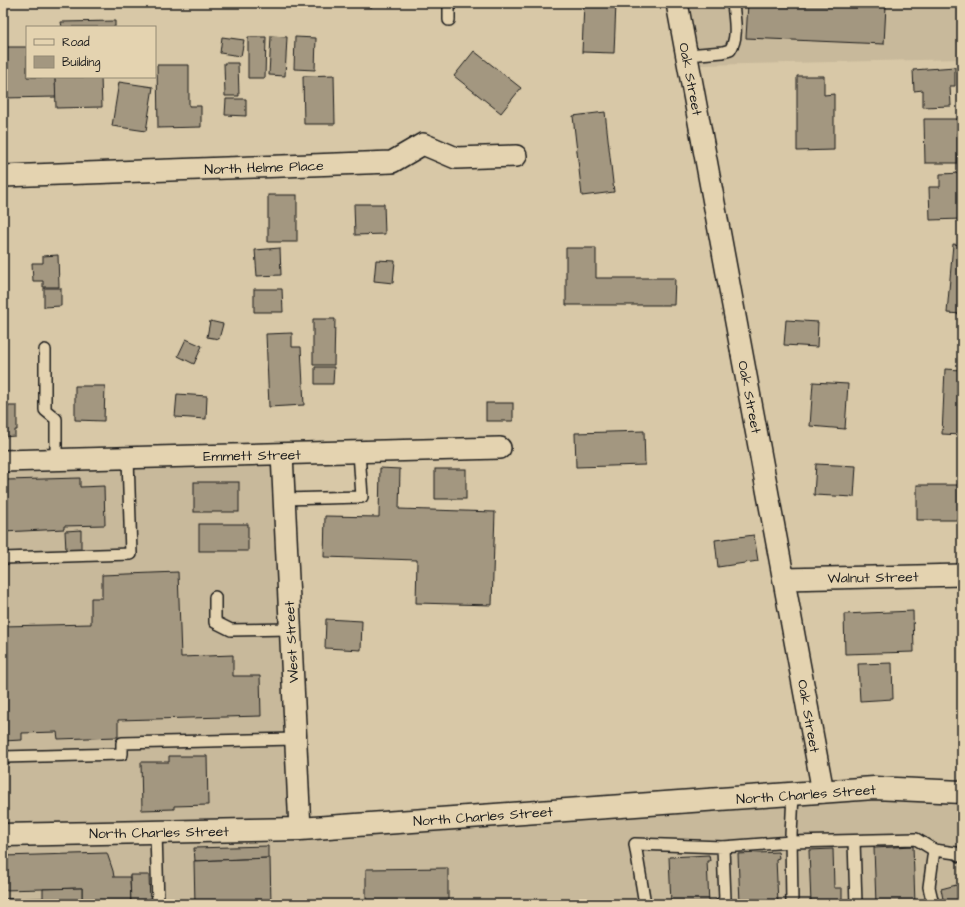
<svg xmlns="http://www.w3.org/2000/svg" width="965" height="907" viewBox="0 0 965 907" font-family="'Architects Daughter',sans-serif">
	<style>
		.built { fill: #c8b99b }
		.building { fill: #a39780; stroke: #1c1c1c }
		.lines { fill: none; stroke-linecap: round; stroke-linejoin: round }
		.service-casing { stroke: #1c1c1c; stroke-width: 14 }
		.minor-casing { stroke: #1c1c1c; stroke-width: 24 }
		.tertiary-casing { stroke: #1c1c1c; stroke-width: 25 }
		.service { stroke: #e4d3b0; stroke-width: 11 }
		.minor { stroke: #e4d3b0; stroke-width: 21 }
		.tertiary { stroke: #e4d3b0; stroke-width: 22 }
		.labels { text-anchor: middle; stroke-width: 3; stroke-linejoin: round; paint-order: stroke }
		.street-label { font-size: 14px; fill: #1c1c1c; stroke: #e4d3b0 }
	</style>
	<rect width="100%" height="100%" fill="#d8c8a7"/>
	<filter id="ink" filterUnits="userSpaceOnUse"><feTurbulence type="fractalNoise" baseFrequency=".025" numOctaves="2"/><feDisplacementMap in="SourceGraphic" scale="8" xChannelSelector="R" yChannelSelector="G"/><feConvolveMatrix kernelMatrix="1 2 1 2 8 2 1 2 1" color-interpolation-filters="sRGB"/></filter>
	<g filter="url(#ink)">
		<!-- built -->
		<g class="built">
			<polygon points="689,3 962,3 962,59 700,65"/>
			<polygon points="271,466 288,819 3,824 3,472"/>
			<polygon points="875,799 962,803 962,904 3,904 3,846 312,841 313,840"/>
		</g>
		<!-- building -->
		<g class="building">
			<polygon points="312,3 372,3 372,7"/>
			<polygon points="482,3 527,3 526,5 482,5"/>
			<polygon points="584,3 616,3 614,53 582,52"/>
			<polygon points="748,3 808,3 886,6 884,44 746,38"/>
			<polygon points="115,21 115,27 62,27 61,22"/>
			<polygon points="271,36 287,37 285,76 269,75"/>
			<polygon points="222,37 244,40 241,56 220,53"/>
			<polygon points="248,37 266,37 265,78 248,78"/>
			<polygon points="295,37 316,38 315,70 294,69"/>
			<polygon points="3,47 27,47 27,77 55,77 56,97 3,98"/>
			<polygon points="474,51 521,88 501,113 454,76"/>
			<polygon points="224,63 238,63 239,96 225,96"/>
			<polygon points="157,65 189,65 189,106 201,106 201,127 158,128"/>
			<polygon points="955,67 955,86 950,86 951,106 923,107 923,90 914,91 913,70"/>
			<polygon points="334,75 335,124 304,124 303,76"/>
			<polygon points="797,76 824,76 824,95 834,94 834,150 797,151"/>
			<polygon points="55,77 101,77 102,107 56,108"/>
			<polygon points="119,82 153,87 146,131 112,126"/>
			<polygon points="226,99 246,99 246,116 225,115"/>
			<polygon points="605,112 614,192 582,196 573,116"/>
			<polygon points="924,119 958,119 958,163 925,163"/>
			<polygon points="962,173 962,219 930,220 929,187 940,187 940,174"/>
			<rect x="268" y="195" width="29" height="47"/>
			<polygon points="354,204 384,204 385,234 355,235"/>
			<polygon points="953,244 962,245 962,314 947,313"/>
			<polygon points="280,248 281,275 257,276 255,250"/>
			<polygon points="566,248 596,248 596,278 675,278 674,305 566,305"/>
			<polygon points="58,255 59,287 43,287 43,281 33,281 32,263 43,263 43,256"/>
			<polygon points="376,260 395,261 393,283 374,281"/>
			<polygon points="44,288 61,288 61,306 44,307"/>
			<polygon points="254,289 282,289 283,312 254,312"/>
			<polygon points="313,319 335,319 334,365 313,365"/>
			<polygon points="786,320 818,322 817,347 784,345"/>
			<polygon points="210,321 223,324 219,339 207,337"/>
			<polygon points="292,333 292,347 301,347 304,405 269,407 266,334"/>
			<polygon points="186,339 202,346 194,364 178,356"/>
			<polygon points="315,367 334,367 333,384 315,384"/>
			<polygon points="945,369 962,370 962,435 942,434"/>
			<polygon points="813,382 848,384 845,429 810,426"/>
			<polygon points="75,386 105,386 104,421 75,420"/>
			<polygon points="177,394 207,396 206,419 175,417"/>
			<rect x="486" y="403" width="27" height="18"/>
			<polygon points="3,406 17,406 17,430 15,430 15,436 3,437"/>
			<polygon points="644,431 645,465 576,467 575,433"/>
			<polygon points="816,464 856,466 854,497 814,495"/>
			<polygon points="380,468 400,469 399,509 495,512 492,605 416,603 417,560 324,557 325,516 379,517"/>
			<rect x="435" y="469" width="31" height="30"/>
			<polygon points="3,476 6,476 6,480 80,478 80,487 104,486 105,525 64,526 64,529 3,532"/>
			<rect x="194" y="482" width="45" height="30"/>
			<rect x="917" y="485" width="44" height="35"/>
			<rect x="199" y="524" width="49" height="27"/>
			<polygon points="81,530 81,550 66,551 65,531"/>
			<polygon points="754,535 758,561 718,567 715,540"/>
			<polygon points="178,572 181,657 233,655 233,676 260,676 261,716 118,720 118,737 58,739 57,732 22,733 22,740 3,741 3,626 91,624 91,598 102,598 102,575"/>
			<polygon points="913,611 914,652 845,654 844,614"/>
			<polygon points="326,619 362,621 361,650 325,648"/>
			<polygon points="892,663 893,699 860,701 858,664"/>
			<polygon points="169,756 207,756 208,805 174,806 174,809 142,810 141,762 169,762"/>
			<polygon points="268,846 268,858 195,861 194,848"/>
			<polygon points="913,846 915,904 876,904 874,848"/>
			<polygon points="833,849 834,888 842,888 842,904 811,904 809,850"/>
			<polygon points="778,852 779,858 776,859 778,904 740,904 738,854"/>
			<polygon points="107,853 113,871 114,877 130,877 131,904 82,904 82,888 3,890 3,856"/>
			<polygon points="709,855 710,861 707,861 709,904 671,904 669,857"/>
			<polygon points="270,858 271,904 195,904 194,861"/>
			<polygon points="448,868 448,904 379,904 379,902 366,902 366,869"/>
			<polygon points="130,875 149,875 150,904 131,904"/>
			<polygon points="960,884 962,891 962,904 944,904 941,889"/>
			<polygon points="82,888 82,904 3,904 3,899 43,898 43,889"/>
		</g>
		<g class="lines">
			<!-- service casing -->
			<g class="service-casing">
				<g id="service">
					<polyline points="449,3 449,20"/>
					<path d="M687,55L723,52L730,50C739,37 734,18 733,3"/>
					<polyline points="45,350 45,410 56,419 56,459"/>
					<polyline points="284,499 362,497 359,452"/>
					<polyline points="3,558 131,554 128,458"/>
					<polyline points="215,597 215,622 231,630 291,629"/>
					<polyline points="3,757 122,754 122,743 296,739"/>
					<polyline points="156,832 158,904"/>
					<polyline points="854,841 856,904"/>
					<polyline points="723,847 791,842 916,839 934,850 929,887 933,904"/>
					<polyline points="934,850 956,853 962,857"/>
					<polyline points="645,904 635,844 723,847 725,900 721,904"/>
					<polyline points="792,904 791,835 793,794"/>
				</g>
			</g>
			<!-- minor casing -->
			<g class="minor-casing">
				<g id="minor">
					<polyline points="677,3 823,792"/>
					<polyline points="3,176 392,162 423,144 456,158 516,156"/>
					<polyline points="282,454 300,829"/>
					<polyline points="3,461 500,448"/>
					<polyline points="784,579 962,575"/>
				</g>
			</g>
			<!-- tertiary casing -->
			<g class="tertiary-casing">
				<polyline id="tertiary" points="3,835 300,829 874,788 962,792"/>
			</g>
			<!-- service -->
			<use href="#service" class="service"/>
			<!-- minor -->
			<use href="#minor" class="minor"/>
			<!-- tertiary -->
			<use href="#tertiary" class="tertiary"/>
		</g>
	</g>
	<g class="labels">
		<!-- street labels -->
		<g class="street-label">
			<text transform="translate(691 79) rotate(79)" y="5">Oak Street</text>
			<text transform="translate(264 167) rotate(-2)" y="5">North Helme Place</text>
			<text transform="translate(750 397) rotate(79)" y="5">Oak Street</text>
			<text transform="translate(252 455) rotate(-1)" y="5">Emmett Street</text>
			<text transform="translate(873 577) rotate(-1)" y="5">Walnut Street</text>
			<text transform="translate(291 642) rotate(-93)" y="5">West Street</text>
			<text transform="translate(809 716) rotate(80)" y="5">Oak Street</text>
			<text transform="translate(806 794) rotate(-4)" y="5">North Charles Street</text>
			<text transform="translate(483 816) rotate(-4)" y="5">North Charles Street</text>
			<text transform="translate(159 832) rotate(-1)" y="5">North Charles Street</text>
		</g>
	</g>
	<!-- margin -->
	<rect width="965" height="907" fill="none" stroke="#e4d3b0" stroke-width="16"/>
	<rect x="8" y="8" width="949" height="891" fill="none" stroke="#1c1c1c" stroke-width="1.5" filter="url(#ink)"/>
	<!-- legend -->
	<rect x="26" y="26" width="130" height="52" fill="#e4d3b0" stroke="#948a75"/>
	<rect x="34" y="39" width="20" height="6" fill="#e4d3b0" stroke="#948a75"/>
	<text x="62" y="46" font-size="12" fill="#1c1c1c">Road</text>
	<rect x="34" y="56" width="20" height="12" fill="#a39780" stroke="#948a75"/>
	<text x="62" y="66" font-size="12" fill="#1c1c1c">Building</text>
</svg>
